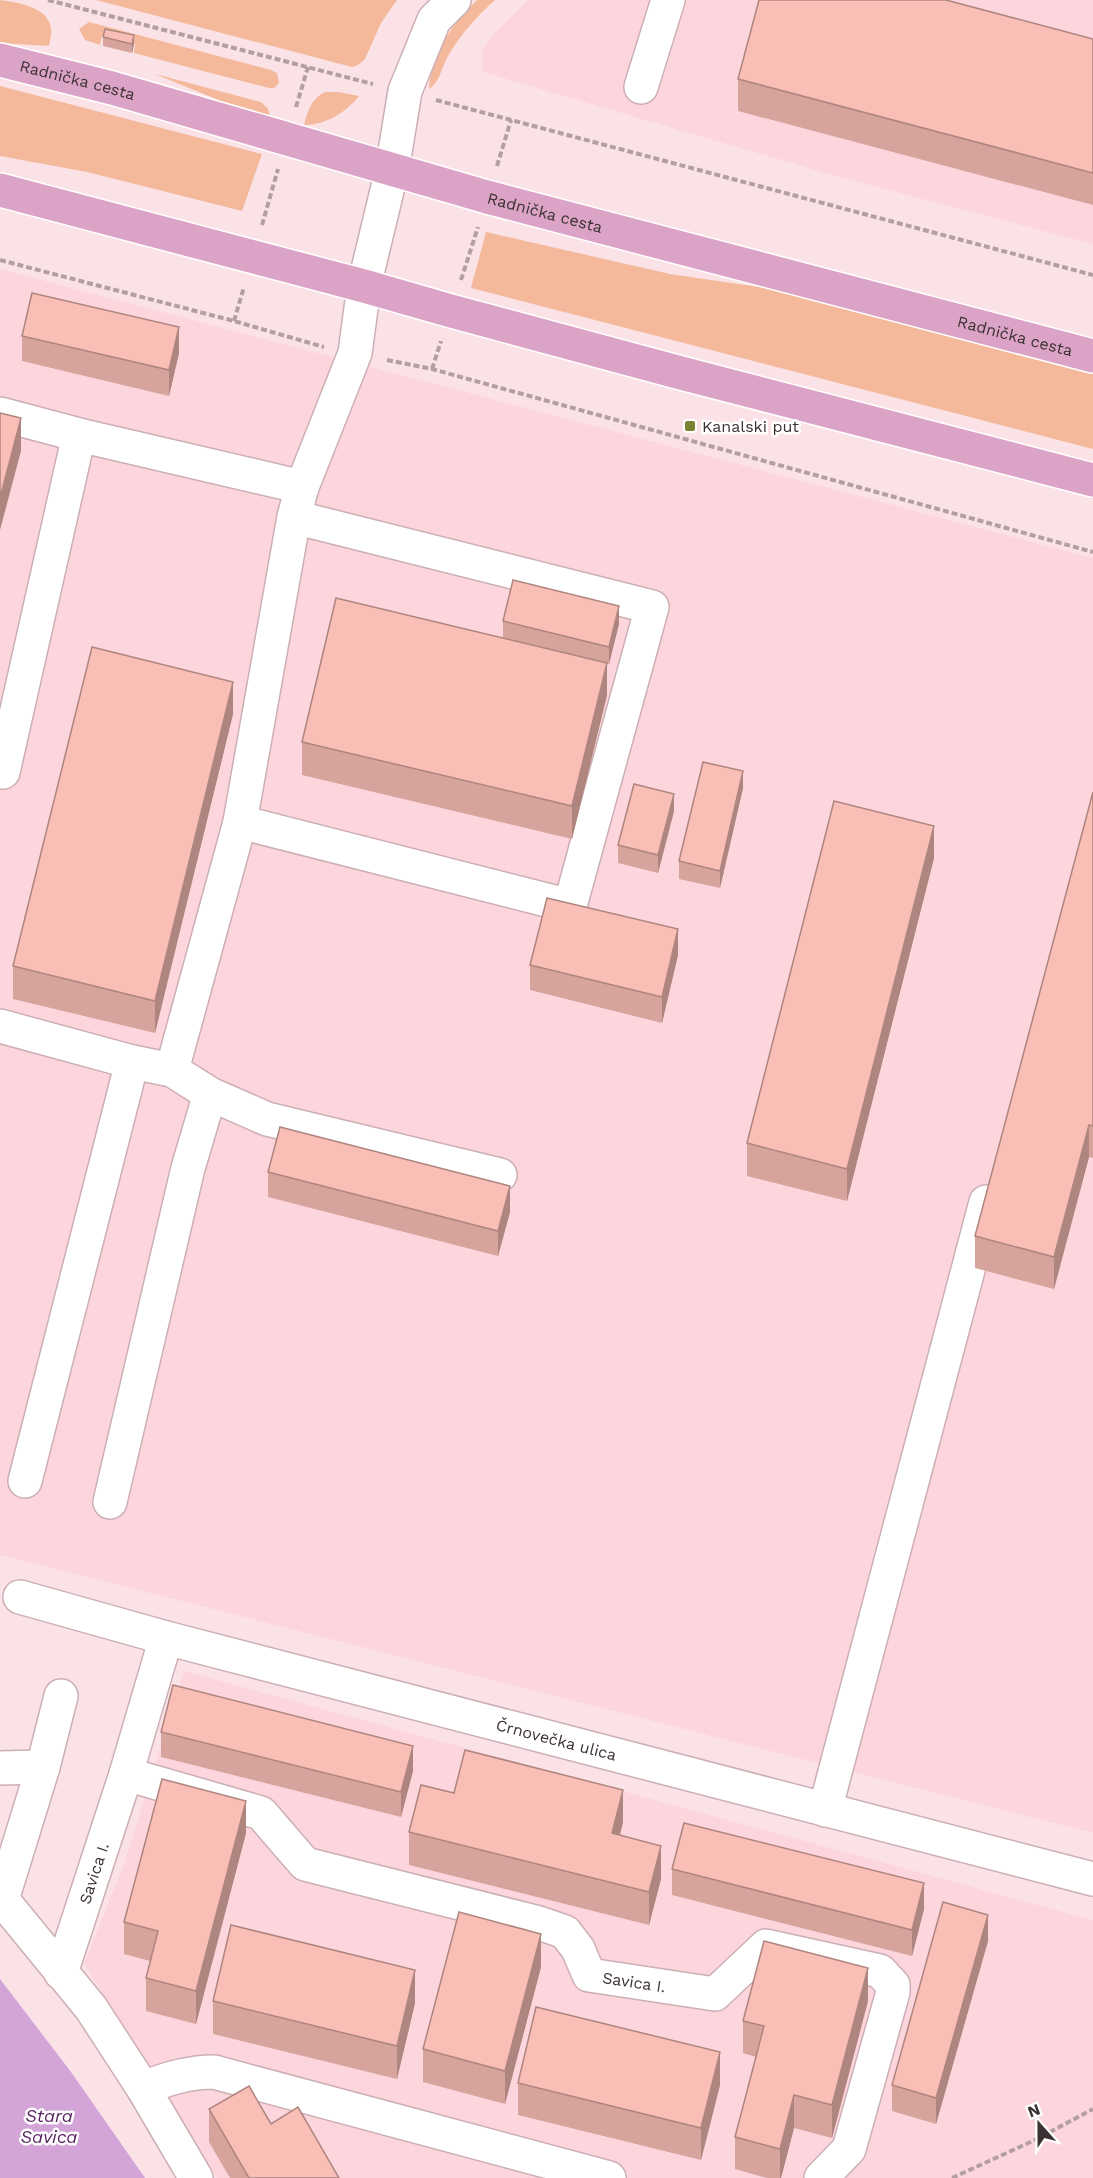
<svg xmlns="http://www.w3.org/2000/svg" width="1093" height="2178" viewBox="0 0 1093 2178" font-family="'Work Sans',sans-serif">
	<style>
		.built { fill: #fdd6dd }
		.green { fill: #f4b99a }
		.water { fill: #d2a4d8 }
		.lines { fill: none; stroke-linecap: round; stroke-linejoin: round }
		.minor-casing { stroke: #ccafb5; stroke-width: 36 }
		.major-casing { stroke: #fff; stroke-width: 36 }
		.path { stroke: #b39fa3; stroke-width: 4; stroke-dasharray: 6 3; stroke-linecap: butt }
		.minor { stroke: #fff; stroke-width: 33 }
		.major { stroke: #dba3c5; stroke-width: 33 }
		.wall { fill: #d6a39d }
		.shaded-wall { fill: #ae857f }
		.building { fill: #f9beb6; stroke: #ae857f; stroke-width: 1.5 }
		.poi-dot { fill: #7c832e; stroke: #fff; stroke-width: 2 }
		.labels { text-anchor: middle; stroke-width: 5; stroke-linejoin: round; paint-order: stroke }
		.street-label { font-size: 16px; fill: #3c3133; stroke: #fff }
		.poi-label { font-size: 16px; fill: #3c3133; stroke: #fff; text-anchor: start }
		.water-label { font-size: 18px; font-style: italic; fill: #5a2462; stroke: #fff }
	</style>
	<rect width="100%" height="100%" fill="#fbe2e7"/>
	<!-- built -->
	<g class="built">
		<polygon points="528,0 1093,0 1093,244 832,175 483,72 482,50 495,32"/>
		<polygon points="0,269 1093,558 1093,1833 0,1555"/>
		<polygon points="184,1671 1093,1920 1093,2178 217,2178 84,1964 124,1864"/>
	</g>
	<!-- green -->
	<g class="green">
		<path d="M0,0C17,2 48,7 51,28C52,33 50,40 49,46L0,43Z"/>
		<polygon points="96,0 397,0 381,23 365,59 358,65 352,67"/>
		<path d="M477,0H495C476,17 458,37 446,60C441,70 439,83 429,89C431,52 452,25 477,0Z"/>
		<polygon points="89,22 271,70 277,73 279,83 274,88 269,88 134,53 135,44 102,35 100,45 85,40 79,29"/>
		<polygon points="155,74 261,102 268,109 271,120 238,108"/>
		<polygon points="0,86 262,154 242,211 87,172 0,156"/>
		<path d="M325,92H338L359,96C345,113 326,125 304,125C308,111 311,99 325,92Z"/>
		<polygon points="486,232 670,274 766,288 1093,371 1093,449 471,288"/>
	</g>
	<!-- water -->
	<polygon class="water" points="0,1979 71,2072 145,2178 0,2178"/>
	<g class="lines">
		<!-- minor casing -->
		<g class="minor-casing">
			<g id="minor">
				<polyline points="641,87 668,0"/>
				<polyline points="0,414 79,435 302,487"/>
				<polyline points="0,771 3,772 79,435"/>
				<polyline points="240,822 570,906 652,607 294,517"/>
				<polyline points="0,1026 132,1062 172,1070 210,1094 267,1119 500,1175"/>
				<polyline points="172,1070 240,822 294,517 302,487 355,353 364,286 392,170 405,91 434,20 454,0"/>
				<polyline points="25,1481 132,1062"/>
				<polyline points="110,1502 188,1168 210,1094"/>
				<path id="s1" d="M20,1597L166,1638L1093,1879"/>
				<polyline points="0,1768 43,1767"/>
				<path id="s2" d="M126,1774L261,1813L305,1864L539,1923L565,1932L578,1949L589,1975L715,1994L766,1946L880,1971L893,1985V1992L849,2149L821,2178"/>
				<polyline points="825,1810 986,1202"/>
				<polyline points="0,1897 91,2008 143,2088 196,2178"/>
				<polyline points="2,1900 43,1767 61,1696"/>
				<path id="s3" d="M61,1973L126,1774L166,1638"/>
				<path d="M143,2088C167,2079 188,2072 214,2072L609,2178"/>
			</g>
		</g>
		<!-- major casing -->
		<g class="major-casing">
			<g id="major">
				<path id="s4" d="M0,60L112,88L487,197L1093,356"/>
				<polyline points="0,190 364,286 451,311 681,373 1093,480"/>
			</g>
		</g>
		<!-- path -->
		<g class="path">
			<polyline points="48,0 373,84"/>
			<polyline points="436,100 1093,275"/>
			<polyline points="296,107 308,67"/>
			<polyline points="497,166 511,120"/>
			<polyline points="262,225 278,169"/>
			<polyline points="0,260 234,321 324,347"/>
			<polyline points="461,280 478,227"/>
			<polyline points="234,321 244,287"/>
			<polyline points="387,360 432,369 1093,552"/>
			<polyline points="432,369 441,341"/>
			<polyline points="952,2178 1035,2140 1093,2109"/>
		</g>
		<!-- minor -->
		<use href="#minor" class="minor"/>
		<!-- major -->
		<use href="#major" class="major"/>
	</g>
	<!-- wall -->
	<g class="wall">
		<polygon points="103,37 134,44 132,53 103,46"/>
		<polygon points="1093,39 1093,205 738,111 738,79"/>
		<polygon points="22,336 179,353 169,396 22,361"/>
		<polygon points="503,621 619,624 609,664 607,664 607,695 572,839 302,775 302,742 503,638"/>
		<polygon points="233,714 155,1033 13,999 13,966"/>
		<polygon points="743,788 720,888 679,879 679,861"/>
		<polygon points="1093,792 1093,1158 1089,1157 1054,1289 975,1268 975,1236"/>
		<polygon points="674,811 658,873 618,863 618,845"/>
		<polygon points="934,858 847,1201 747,1176 747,1143"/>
		<polygon points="678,955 662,1023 530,990 530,965"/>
		<polygon points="268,1172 510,1212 498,1256 268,1197"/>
		<polygon points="161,1732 413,1771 401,1817 161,1757"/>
		<polygon points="454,1793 623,1822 620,1835 661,1879 649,1925 409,1865 409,1832"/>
		<polygon points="246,1833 196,2024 146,2011 146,1978 150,1961 124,1954 124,1922"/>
		<polygon points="672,1869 924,1909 912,1956 672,1895"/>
		<polygon points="988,1941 936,2124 892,2111 892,2085"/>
		<polygon points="541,1967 505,2104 423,2082 423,2049"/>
		<polygon points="213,2001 415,2003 397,2079 213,2034"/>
		<polygon points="868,2001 832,2138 794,2128 781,2178 767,2178 735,2169 735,2137 756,2057 743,2053 743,2021"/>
		<polygon points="518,2083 720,2085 701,2160 518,2115"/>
		<polygon points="209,2109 271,2124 339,2178 230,2178 209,2142"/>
	</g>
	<!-- shaded-wall -->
	<g class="shaded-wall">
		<polygon points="134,35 134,44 132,53 132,44"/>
		<polygon points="179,327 179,353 169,396 169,370"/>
		<polygon points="21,418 21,451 0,530 0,498"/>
		<polygon points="619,606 619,624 609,664 609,647"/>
		<polygon points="607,663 607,695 572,839 572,806"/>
		<polygon points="233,682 233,714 155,1033 155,1001"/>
		<polygon points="743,771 743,788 720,888 720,871"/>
		<polygon points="674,794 674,811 658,873 658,855"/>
		<polygon points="934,826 934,858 847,1201 847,1169"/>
		<polygon points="678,929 678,955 662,1023 662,997"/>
		<polygon points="1089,1125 1089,1157 1054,1289 1054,1257"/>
		<polygon points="510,1186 510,1212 498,1256 498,1231"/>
		<polygon points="413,1746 413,1771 401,1817 401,1792"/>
		<polygon points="623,1790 623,1822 612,1866 612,1833"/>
		<polygon points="246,1801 246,1833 196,2024 196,1991"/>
		<polygon points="661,1846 661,1879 649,1925 649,1892"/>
		<polygon points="924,1883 924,1909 912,1956 912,1930"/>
		<polygon points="988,1915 988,1941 936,2124 936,2098"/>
		<polygon points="541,1934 541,1967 505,2104 505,2071"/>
		<polygon points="868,1968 868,2001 832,2138 832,2105"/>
		<polygon points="415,1970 415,2003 397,2079 397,2046"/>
		<polygon points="720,2052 720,2085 701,2160 701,2128"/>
		<polygon points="794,2095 794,2128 781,2178 780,2178 780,2149"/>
	</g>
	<!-- building -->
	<g class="building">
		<polygon points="759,0 946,0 1093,39 1093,173 738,79"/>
		<polygon points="105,29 134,35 132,44 103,37"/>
		<polygon points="32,293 179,327 169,370 22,336"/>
		<polygon points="0,413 21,418 0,498"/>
		<polygon points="513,580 619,606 609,647 503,621"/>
		<polygon points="336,598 607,663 572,806 302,742"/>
		<polygon points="92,647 233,682 155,1001 13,966"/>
		<polygon points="703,762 743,771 720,871 679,861"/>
		<polygon points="634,784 674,794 658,855 618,845"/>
		<polygon points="1093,792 1093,1126 1089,1125 1054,1257 975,1236"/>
		<polygon points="834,801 934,826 847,1169 747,1143"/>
		<polygon points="547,898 678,929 662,997 530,965"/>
		<polygon points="280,1127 510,1186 498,1231 268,1172"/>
		<polygon points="173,1685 413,1746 401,1792 161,1732"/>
		<polygon points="465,1750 623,1790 612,1833 661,1846 649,1892 409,1832 421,1785 454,1793"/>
		<polygon points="162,1779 246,1801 196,1991 146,1978 158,1931 124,1922"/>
		<polygon points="684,1823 924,1883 912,1930 672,1869"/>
		<polygon points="943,1902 988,1915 936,2098 892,2085"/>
		<polygon points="459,1912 541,1934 505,2071 423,2049"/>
		<polygon points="231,1925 415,1970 397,2046 213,2001"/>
		<polygon points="764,1941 868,1968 832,2105 794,2095 780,2149 735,2137 764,2026 743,2021"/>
		<polygon points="536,2007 720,2052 701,2128 518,2083"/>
		<polygon points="249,2086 271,2124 298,2107 339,2178 249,2178 209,2109"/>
	</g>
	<!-- markers -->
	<rect class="poi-dot" x="684" y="420" width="12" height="12" rx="3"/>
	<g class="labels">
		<!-- street labels -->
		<g class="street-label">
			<text dy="6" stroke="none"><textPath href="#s4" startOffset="80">Radnička cesta</textPath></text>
			<text dy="6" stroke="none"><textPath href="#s4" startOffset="566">Radnička cesta</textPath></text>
			<text dy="6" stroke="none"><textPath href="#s4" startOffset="1052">Radnička cesta</textPath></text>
			<text dy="6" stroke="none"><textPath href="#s1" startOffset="555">Črnovečka ulica</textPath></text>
			<text dy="6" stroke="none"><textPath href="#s3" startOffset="105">Savica I.</textPath></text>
			<text dy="6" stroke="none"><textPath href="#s2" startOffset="572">Savica I.</textPath></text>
		</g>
		<!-- poi labels -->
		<g class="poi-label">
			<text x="702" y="432">Kanalski put</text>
		</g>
		<!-- water labels -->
		<g class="water-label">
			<text x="49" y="2122">Stara<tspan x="49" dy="21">Savica</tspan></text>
		</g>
	</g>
	<!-- north arrow -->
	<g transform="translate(1039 2124) rotate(339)" stroke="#ffffff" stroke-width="4.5" paint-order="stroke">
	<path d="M0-4.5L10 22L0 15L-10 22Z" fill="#3c3133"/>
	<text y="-9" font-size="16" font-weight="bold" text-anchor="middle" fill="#3c3133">N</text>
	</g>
</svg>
